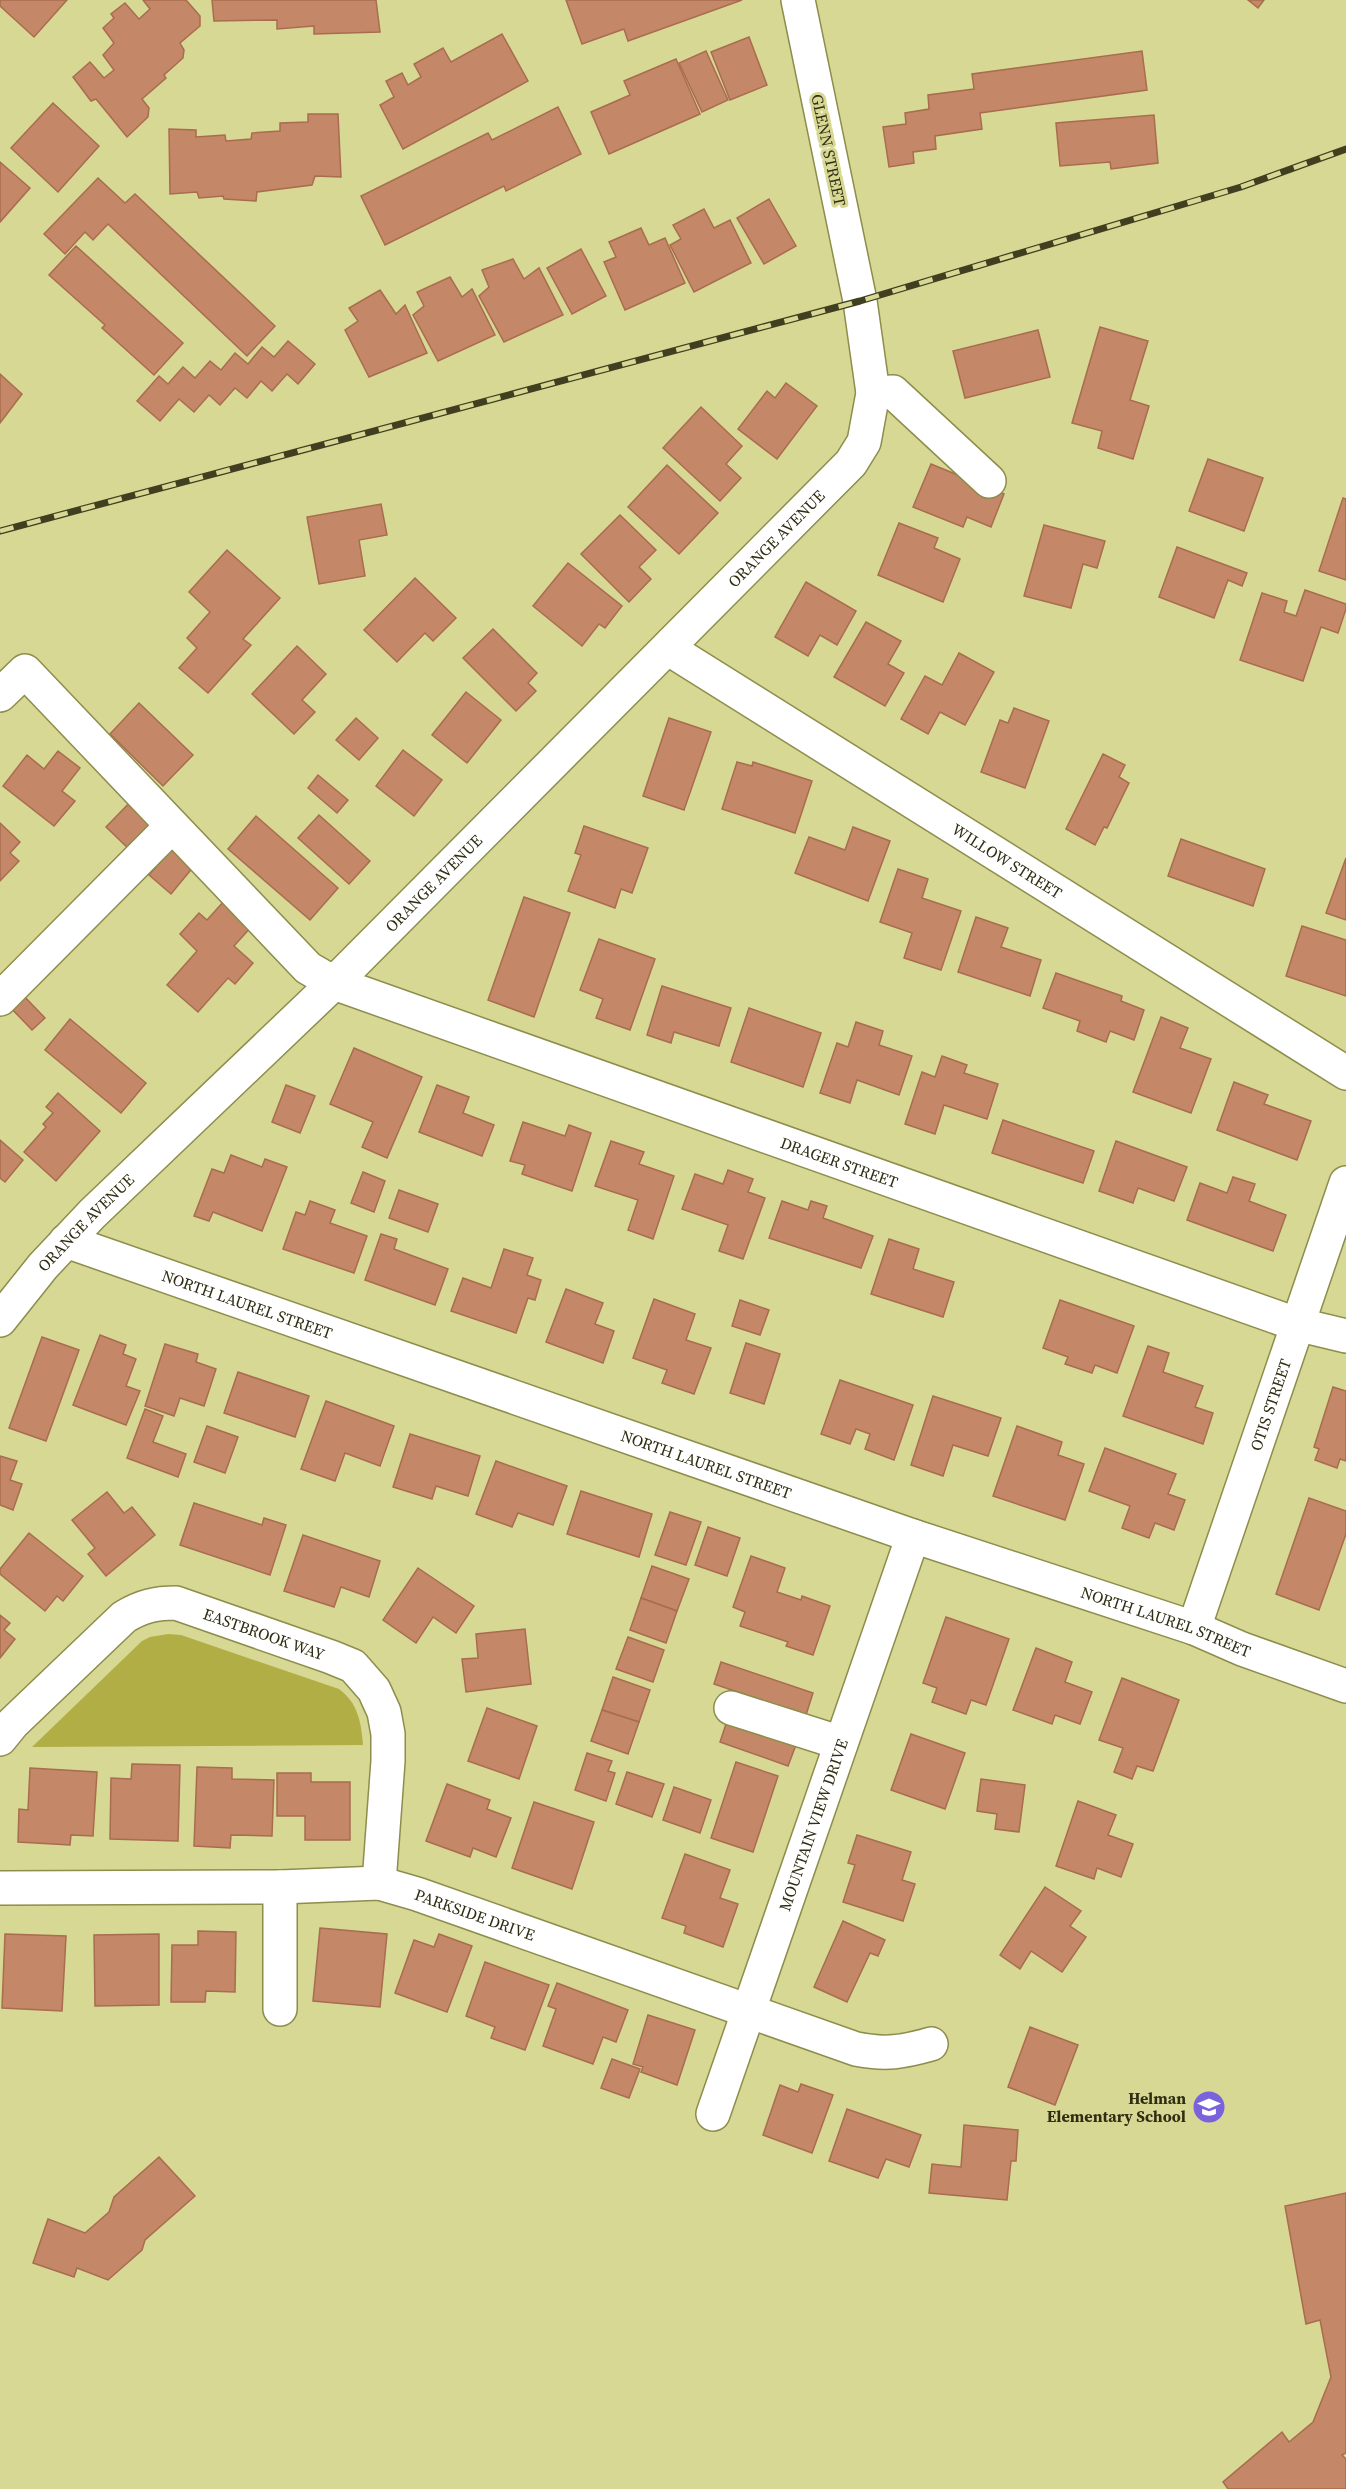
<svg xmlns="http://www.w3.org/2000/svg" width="1346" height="2489" viewBox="0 0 1346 2489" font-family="'Source Serif 4',serif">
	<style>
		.green { fill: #b0ae44 }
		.building { fill: #c48767; stroke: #a86d4e; stroke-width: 1.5 }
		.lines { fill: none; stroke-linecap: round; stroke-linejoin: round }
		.minor-casing { stroke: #8d8d4c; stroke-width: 36 }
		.minor { stroke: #fff; stroke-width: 33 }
		.rail-casing { stroke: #403f20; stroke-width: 7 }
		.rail { stroke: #d8d895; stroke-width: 4.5; stroke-dasharray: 14; stroke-linecap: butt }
		.labels { text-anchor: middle; stroke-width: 6; stroke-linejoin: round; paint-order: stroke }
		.street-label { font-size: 16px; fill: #2f2e13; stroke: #d8d895 }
		.poi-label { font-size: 16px; font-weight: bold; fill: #2f2e13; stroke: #d8d895; text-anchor: end }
	</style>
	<rect width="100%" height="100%" fill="#d8d895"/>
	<!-- green -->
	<path class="green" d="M168,1634L181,1635L339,1689C358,1703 361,1722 363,1745L32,1747L142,1641L150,1637Z"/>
	<!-- building -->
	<g class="building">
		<polygon points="0,0 67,0 34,37 0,6"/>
		<polygon points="143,0 186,0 200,16 200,26 180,43 184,50 183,58 164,75 166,78 142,99 149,108 148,117 127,137 96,99 91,101 73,77 90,62 104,78 114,70 103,55 114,43 103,28 114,18 111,14 125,3 139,19 150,9"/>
		<polygon points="212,0 376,0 380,32 314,34 314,26 277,29 277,20 214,21"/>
		<polygon points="566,0 742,0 628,41 624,29 582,44"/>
		<polygon points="1248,0 1264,0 1258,8"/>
		<polygon points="502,34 528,81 403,149 380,105 394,97 386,81 402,73 408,85 421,77 414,64 443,48 451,62"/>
		<polygon points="749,37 767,85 730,100 711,52"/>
		<polygon points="706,51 728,100 702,112 679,63"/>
		<polygon points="1142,51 1147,90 980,113 982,129 935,136 936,149 913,152 914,163 889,167 883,127 906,124 905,113 929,109 928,95 974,89 972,74"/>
		<polygon points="676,59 700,114 609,154 591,112 630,95 624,81"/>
		<polygon points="53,103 99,146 58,192 11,148"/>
		<polygon points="558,107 581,154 506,191 504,186 385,245 361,196 488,133 492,140"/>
		<polygon points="308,114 338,114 341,177 315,176 312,185 257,192 256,201 224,199 223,196 199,198 197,192 170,194 169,129 196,130 196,137 225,135 226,141 251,139 252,133 280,131 280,123 308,122"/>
		<polygon points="1154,115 1158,163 1111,169 1110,162 1060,166 1056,123"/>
		<polygon points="0,162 30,188 0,222"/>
		<polygon points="98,178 125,203 135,194 275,326 247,356 108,224 93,240 85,232 65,254 44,234"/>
		<polygon points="769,199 796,246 764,264 737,218"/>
		<polygon points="704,209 714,228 730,220 751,263 694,292 670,245 681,239 673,225"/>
		<polygon points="641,228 649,245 665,238 685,283 625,310 604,262 616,257 609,242"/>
		<polygon points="76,246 183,343 154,375 102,328 105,325 49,275"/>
		<polygon points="581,249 606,296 572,314 547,268"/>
		<polygon points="513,259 524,279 539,268 563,315 504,342 479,296 489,287 482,270"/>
		<polygon points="450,277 462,297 472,289 495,335 438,361 413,315 424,306 417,292"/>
		<polygon points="380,290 396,314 405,305 427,353 369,377 345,330 358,321 349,308"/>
		<polygon points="1100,327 1148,341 1130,400 1149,406 1133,459 1098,448 1102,431 1072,423"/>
		<polygon points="1038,330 1050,377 965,398 953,351"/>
		<polygon points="288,341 315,364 298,384 287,374 272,391 261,381 247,398 235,388 220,405 209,395 194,412 179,399 160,421 137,401 159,376 168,384 183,367 195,378 210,361 221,370 235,353 248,364 262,347 274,357"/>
		<polygon points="0,374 22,394 0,423"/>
		<polygon points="786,383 817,406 777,459 738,429 767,391 775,398"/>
		<polygon points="701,407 742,446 726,464 741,478 720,501 663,448"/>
		<polygon points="1208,459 1263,478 1244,531 1189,511"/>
		<polygon points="931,464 1004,494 991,527 967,517 963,527 913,507"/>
		<polygon points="667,465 718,513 679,554 628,507"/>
		<polygon points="1343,498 1346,499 1346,580 1319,571"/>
		<polygon points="381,504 387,535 359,540 365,576 319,584 307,517"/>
		<polygon points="620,515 656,550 639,567 651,579 629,602 581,554"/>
		<polygon points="899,523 938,538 934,548 960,559 943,602 878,575"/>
		<polygon points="1044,525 1105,541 1097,568 1083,564 1071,608 1024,596"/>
		<polygon points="1177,547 1247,573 1242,586 1228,580 1214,618 1159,597"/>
		<polygon points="227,550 280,598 243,639 251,645 208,693 179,668 197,648 187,638 210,612 189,592"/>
		<polygon points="568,563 622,606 605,628 599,624 582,646 533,606"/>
		<polygon points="415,578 456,618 433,641 425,633 397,662 364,630"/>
		<polygon points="806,582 856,611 837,645 820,635 808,656 775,637"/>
		<polygon points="1305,590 1346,604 1346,609 1338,633 1321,627 1303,681 1240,660 1262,593 1287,601 1284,612 1296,616"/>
		<polygon points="866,622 901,641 888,664 904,673 885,706 834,677"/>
		<polygon points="493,629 537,673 528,683 536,691 516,711 463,658"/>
		<polygon points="297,646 326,674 302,700 315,712 294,734 252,694"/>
		<polygon points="959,653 994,672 965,725 940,712 928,734 901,719 925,676 942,685"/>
		<polygon points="466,692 501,720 467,763 432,735"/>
		<polygon points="139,703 193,755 163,786 110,734"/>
		<polygon points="1014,708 1049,721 1025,788 981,772 1000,720 1008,723"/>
		<polygon points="356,718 378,738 359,760 336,740"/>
		<polygon points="669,718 711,732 684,810 643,796"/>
		<polygon points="403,750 442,780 414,816 376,786"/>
		<polygon points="58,751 80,768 62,791 75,801 54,826 3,786 27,755 44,769"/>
		<polygon points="1103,754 1125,765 1119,777 1129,783 1107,828 1104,827 1095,845 1066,829"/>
		<polygon points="737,762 752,766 753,762 812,781 795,833 722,809"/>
		<polygon points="318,775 348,800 337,813 308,788"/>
		<polygon points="136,796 161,821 131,851 106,827"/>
		<polygon points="319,815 370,861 349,884 298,838"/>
		<polygon points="256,816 338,888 310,920 228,849"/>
		<polygon points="0,823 20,842 10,853 19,861 0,881"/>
		<polygon points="584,826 648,848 632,893 621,889 615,908 568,891 581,855 575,853"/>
		<polygon points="853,827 890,841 868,901 795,873 809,837 845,850"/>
		<polygon points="1181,839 1265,869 1253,906 1168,876"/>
		<polygon points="172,848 194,866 171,894 149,875"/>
		<polygon points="1346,858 1346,920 1326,913"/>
		<polygon points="898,869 928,879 922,898 961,911 941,970 904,958 912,933 880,922"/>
		<polygon points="524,897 570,913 534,1017 488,1000"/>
		<polygon points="224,901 252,926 234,946 253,963 235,984 228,978 198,1012 167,985 197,951 180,934 199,913 207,920"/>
		<polygon points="976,917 1008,928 1001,947 1041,960 1030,996 958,972"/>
		<polygon points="1302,926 1346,940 1346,996 1286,976"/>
		<polygon points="599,939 655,959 630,1030 596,1018 603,999 580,990"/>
		<polygon points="1056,973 1122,996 1121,1001 1144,1010 1134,1040 1110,1031 1106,1042 1077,1031 1080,1021 1043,1008"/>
		<polygon points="662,986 731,1008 719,1046 674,1032 671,1043 647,1035"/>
		<polygon points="21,993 45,1018 32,1030 8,1005"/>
		<polygon points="749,1008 821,1033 803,1087 731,1062"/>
		<polygon points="1161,1017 1188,1028 1180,1048 1211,1059 1191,1113 1133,1092"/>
		<polygon points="70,1019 146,1083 121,1113 45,1050"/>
		<polygon points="856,1022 883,1031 879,1045 912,1056 899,1095 857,1080 850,1103 820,1093 837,1043 848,1047"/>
		<polygon points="354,1048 422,1077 387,1158 362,1147 373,1122 330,1104"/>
		<polygon points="942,1056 967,1065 964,1073 998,1084 987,1119 944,1105 935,1134 905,1124 922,1072 935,1077"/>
		<polygon points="1234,1082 1268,1095 1264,1104 1311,1121 1297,1160 1217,1130"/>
		<polygon points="286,1085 315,1096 300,1133 272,1122"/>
		<polygon points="437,1085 469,1097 463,1113 494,1125 482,1156 419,1132"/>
		<polygon points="58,1093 100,1131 56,1181 24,1152 46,1127 43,1124 53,1113 46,1107"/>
		<polygon points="1003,1120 1094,1151 1083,1183 992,1153"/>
		<polygon points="523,1122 565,1136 569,1125 591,1133 572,1191 522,1174 525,1165 510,1161"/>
		<polygon points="0,1140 23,1160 5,1182 0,1178"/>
		<polygon points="611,1141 644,1152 639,1164 674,1176 653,1239 628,1230 638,1200 595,1186"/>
		<polygon points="1116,1141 1187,1167 1174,1201 1138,1188 1133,1203 1099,1191"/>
		<polygon points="231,1155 262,1167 265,1159 287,1167 262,1231 213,1212 209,1221 194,1216 212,1169 224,1173"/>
		<polygon points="728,1170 753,1179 748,1192 765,1198 743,1259 719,1251 728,1225 682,1209 695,1174 723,1184"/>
		<polygon points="363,1172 385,1181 374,1212 351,1203"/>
		<polygon points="1233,1177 1255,1184 1249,1201 1286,1215 1273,1251 1187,1220 1200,1183 1227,1193"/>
		<polygon points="399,1190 438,1204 428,1232 389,1218"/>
		<polygon points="310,1201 335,1210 330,1223 367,1236 354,1273 283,1249 296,1212 305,1215"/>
		<polygon points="782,1201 808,1210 811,1201 827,1206 823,1218 873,1236 861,1268 769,1238"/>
		<polygon points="381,1234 397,1239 394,1249 448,1269 435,1305 365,1280"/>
		<polygon points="889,1239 919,1249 913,1269 954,1282 943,1317 871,1294"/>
		<polygon points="504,1249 533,1258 527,1275 541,1280 535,1300 528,1298 516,1333 451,1311 463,1278 491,1288"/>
		<polygon points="566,1289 603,1303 595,1324 614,1331 603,1363 546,1342"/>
		<polygon points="654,1299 695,1314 686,1340 711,1348 694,1394 662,1383 667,1370 633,1358"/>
		<polygon points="740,1300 769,1310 760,1335 732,1326"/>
		<polygon points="1060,1300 1134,1326 1117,1373 1095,1365 1092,1373 1065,1364 1068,1357 1043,1348"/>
		<polygon points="100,1335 126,1345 123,1354 136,1359 126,1386 140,1391 126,1425 73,1405"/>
		<polygon points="42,1337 79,1350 46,1441 9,1428"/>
		<polygon points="746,1343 780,1354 764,1404 730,1393"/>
		<polygon points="165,1344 198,1354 196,1362 216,1369 204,1406 180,1398 174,1416 145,1406"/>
		<polygon points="1148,1346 1169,1353 1163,1372 1203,1386 1195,1407 1213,1413 1203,1444 1123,1416"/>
		<polygon points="238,1372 309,1396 295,1437 224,1413"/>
		<polygon points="840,1380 913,1405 894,1460 865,1449 870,1434 856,1429 850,1444 821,1434"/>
		<polygon points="1333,1387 1346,1391 1346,1461 1340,1459 1337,1468 1315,1460 1319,1449 1314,1447"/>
		<polygon points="933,1396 1001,1418 988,1456 953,1445 943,1476 911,1465"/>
		<polygon points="326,1401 394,1426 380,1466 345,1453 335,1481 301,1469"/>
		<polygon points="145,1409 163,1416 153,1442 186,1454 178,1477 127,1458"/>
		<polygon points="207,1426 238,1437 225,1473 194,1462"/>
		<polygon points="1017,1426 1062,1442 1058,1455 1084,1464 1065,1520 993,1496"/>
		<polygon points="410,1434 480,1456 468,1496 436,1486 432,1499 393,1487"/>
		<polygon points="1105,1448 1176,1474 1168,1494 1185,1500 1174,1530 1155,1523 1149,1538 1122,1528 1130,1506 1089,1491"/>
		<polygon points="0,1456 17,1461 10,1480 22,1484 13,1510 0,1505"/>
		<polygon points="496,1461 567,1486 553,1525 518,1513 512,1527 476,1514"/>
		<polygon points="581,1491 652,1514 639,1557 567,1534"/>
		<polygon points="107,1492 124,1513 132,1507 155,1535 106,1576 88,1554 95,1548 72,1520"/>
		<polygon points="1309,1498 1346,1511 1346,1534 1319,1610 1276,1594"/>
		<polygon points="194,1503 262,1525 264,1518 286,1525 270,1575 180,1545"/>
		<polygon points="670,1512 701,1522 686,1565 655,1555"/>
		<polygon points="708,1527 740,1538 727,1576 695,1565"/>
		<polygon points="29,1533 83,1576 63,1601 57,1596 45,1611 0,1574 0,1569"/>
		<polygon points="303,1535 380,1561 369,1597 341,1587 334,1607 284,1591"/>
		<polygon points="751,1556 785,1568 777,1592 801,1600 802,1596 830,1606 813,1655 786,1646 788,1642 740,1626 745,1612 733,1607"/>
		<polygon points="652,1566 689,1579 677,1611 641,1598"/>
		<polygon points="418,1568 474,1606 456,1633 433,1617 416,1643 383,1620"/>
		<polygon points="641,1598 677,1611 666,1643 630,1630"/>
		<polygon points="0,1615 10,1623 4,1630 15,1639 0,1658"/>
		<polygon points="946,1617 1009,1639 986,1705 971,1700 966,1714 932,1702 937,1688 923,1683"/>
		<polygon points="525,1629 531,1684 466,1692 462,1659 478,1658 476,1634"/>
		<polygon points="628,1637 664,1650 653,1682 616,1669"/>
		<polygon points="1036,1648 1072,1662 1065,1682 1092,1692 1080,1724 1055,1715 1052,1724 1013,1710"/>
		<polygon points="721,1662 813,1693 806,1715 714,1684"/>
		<polygon points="613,1677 650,1690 639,1722 602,1710"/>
		<polygon points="1122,1678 1179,1700 1153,1771 1137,1766 1132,1779 1114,1772 1123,1748 1099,1740"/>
		<polygon points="487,1708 537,1726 519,1779 468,1761"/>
		<polygon points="602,1710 639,1722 628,1754 591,1741"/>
		<polygon points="727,1721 796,1745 788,1766 720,1742"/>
		<polygon points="911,1734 965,1753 945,1809 891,1790"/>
		<polygon points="587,1753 612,1761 608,1771 615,1773 606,1801 575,1790"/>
		<polygon points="736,1762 778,1776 753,1852 711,1838"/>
		<polygon points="132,1764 180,1765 178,1841 110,1839 111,1778 131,1779"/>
		<polygon points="197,1767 232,1768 232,1779 274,1780 272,1836 231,1835 230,1848 194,1846"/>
		<polygon points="30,1768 97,1772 93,1836 71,1835 70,1845 18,1842 19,1809 28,1810"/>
		<polygon points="627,1772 664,1784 652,1817 616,1804"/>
		<polygon points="277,1773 311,1773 311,1782 350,1782 350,1840 305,1840 305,1816 277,1816"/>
		<polygon points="981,1779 1025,1785 1019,1832 995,1829 997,1814 977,1811"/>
		<polygon points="447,1784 490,1800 487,1809 511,1818 496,1857 473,1848 470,1857 426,1841"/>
		<polygon points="674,1787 711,1800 700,1833 663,1820"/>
		<polygon points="1078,1801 1116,1815 1108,1835 1133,1844 1121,1877 1097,1868 1094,1879 1056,1866"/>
		<polygon points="534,1802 594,1822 572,1889 512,1868"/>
		<polygon points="857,1835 911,1852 902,1880 915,1884 903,1921 843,1902 855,1865 848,1863"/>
		<polygon points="685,1854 730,1870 720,1898 738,1904 723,1947 684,1933 686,1926 662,1918"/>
		<polygon points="1045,1887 1081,1911 1070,1926 1086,1937 1062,1972 1031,1951 1020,1969 1000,1955"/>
		<polygon points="843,1921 885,1940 878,1956 870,1953 847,2002 814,1987"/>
		<polygon points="320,1928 387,1934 380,2007 313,2001"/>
		<polygon points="198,1931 236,1932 235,1992 206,1991 205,2002 171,2002 172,1945 198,1945"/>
		<polygon points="5,1934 66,1936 62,2011 2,2008"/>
		<polygon points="159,1934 159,2005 95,2006 94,1935"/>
		<polygon points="439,1934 472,1946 447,2012 395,1993 414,1940 434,1947"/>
		<polygon points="485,1962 549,1985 525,2050 491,2038 495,2027 466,2016"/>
		<polygon points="557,1983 628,2010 616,2042 603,2037 593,2064 543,2046 556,2009 548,2006"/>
		<polygon points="648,2015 695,2030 677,2085 641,2072 643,2067 633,2064"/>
		<polygon points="1030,2027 1078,2045 1055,2105 1008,2087"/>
		<polygon points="612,2059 640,2069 629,2098 601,2088"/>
		<polygon points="801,2084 833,2095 812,2153 763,2135 780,2085 798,2092"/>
		<polygon points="847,2109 921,2135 909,2167 886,2159 878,2178 829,2161"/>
		<polygon points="964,2125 1018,2130 1016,2161 1011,2161 1007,2200 929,2193 932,2164 961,2167"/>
		<polygon points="159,2157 195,2196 145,2240 142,2250 108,2280 77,2268 74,2277 33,2263 48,2219 85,2233 109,2212 114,2197"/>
		<polygon points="1346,2193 1346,2453 1342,2455 1346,2459 1346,2489 1228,2489 1223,2482 1282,2432 1289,2442 1313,2422 1331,2377 1320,2320 1306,2324 1285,2206"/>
	</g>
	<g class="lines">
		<!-- minor casing -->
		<g class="minor-casing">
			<g id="minor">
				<polyline points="873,393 893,392 989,481"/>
				<path id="s1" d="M669,649L1346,1073"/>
				<path id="s2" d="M0,695L25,671L308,968L334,983L1296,1324L1346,1336"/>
				<polyline points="0,999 172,826"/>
				<path id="s3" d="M66,1241L913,1536L1194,1628L1242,1649L1346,1686"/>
				<path id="s4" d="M0,1320L43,1266L92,1214L334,983L851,463L864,442L873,393L860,301L798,0"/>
				<path id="s5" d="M1194,1628L1346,1183"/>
				<polyline points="731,1708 841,1743"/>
				<path id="s6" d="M0,1739L13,1723L124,1617C142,1606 156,1603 176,1603L331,1657L353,1666L374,1690L384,1712L388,1734V1761L379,1883"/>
				<path id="s7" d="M0,1888L280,1887L379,1883L417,1894L856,2049C886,2055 903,2052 931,2044"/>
				<polyline points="280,2009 280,1887"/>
				<path id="s8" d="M713,2114L913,1536"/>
			</g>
		</g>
		<!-- minor -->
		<use href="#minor" class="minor"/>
		<!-- rail casing -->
		<g class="rail-casing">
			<polyline id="rail" points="0,531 860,301 1241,187 1346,149"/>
		</g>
		<!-- rail -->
		<use href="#rail" class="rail"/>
	</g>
	<!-- icons -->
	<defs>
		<g id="school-disc" transform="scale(1.725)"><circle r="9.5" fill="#7a62dd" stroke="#d8d895"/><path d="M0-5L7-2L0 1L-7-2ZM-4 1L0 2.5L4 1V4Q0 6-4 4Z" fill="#fff"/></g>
	</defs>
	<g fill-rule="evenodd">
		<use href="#school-disc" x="1209" y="2107"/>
	</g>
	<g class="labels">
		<!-- street labels -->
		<g class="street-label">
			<text transform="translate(829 150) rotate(78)" y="6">GLENN STREET</text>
			<text dy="6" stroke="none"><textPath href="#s4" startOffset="1102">ORANGE AVENUE</textPath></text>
			<text dy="6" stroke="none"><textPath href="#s1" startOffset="399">WILLOW STREET</textPath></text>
			<text dy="6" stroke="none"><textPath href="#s4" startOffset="616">ORANGE AVENUE</textPath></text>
			<text dy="6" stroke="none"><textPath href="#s2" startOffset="1011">DRAGER STREET</textPath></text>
			<text dy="6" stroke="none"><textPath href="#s4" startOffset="130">ORANGE AVENUE</textPath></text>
			<text dy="6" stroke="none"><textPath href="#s3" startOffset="192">NORTH LAUREL STREET</textPath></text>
			<text dy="6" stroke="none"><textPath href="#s5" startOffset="236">OTIS STREET</textPath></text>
			<text dy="6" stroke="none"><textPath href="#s3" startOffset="678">NORTH LAUREL STREET</textPath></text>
			<text dy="6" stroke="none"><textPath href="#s3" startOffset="1164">NORTH LAUREL STREET</textPath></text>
			<text dy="6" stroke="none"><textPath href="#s6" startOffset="322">EASTBROOK WAY</textPath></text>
			<text dy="6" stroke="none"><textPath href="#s8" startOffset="306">MOUNTAIN VIEW DRIVE</textPath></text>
			<text dy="6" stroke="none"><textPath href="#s7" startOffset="480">PARKSIDE DRIVE</textPath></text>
		</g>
		<!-- poi labels -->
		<g class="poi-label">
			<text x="1186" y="2104">Helman<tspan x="1186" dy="18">Elementary School</tspan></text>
		</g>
	</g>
</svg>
